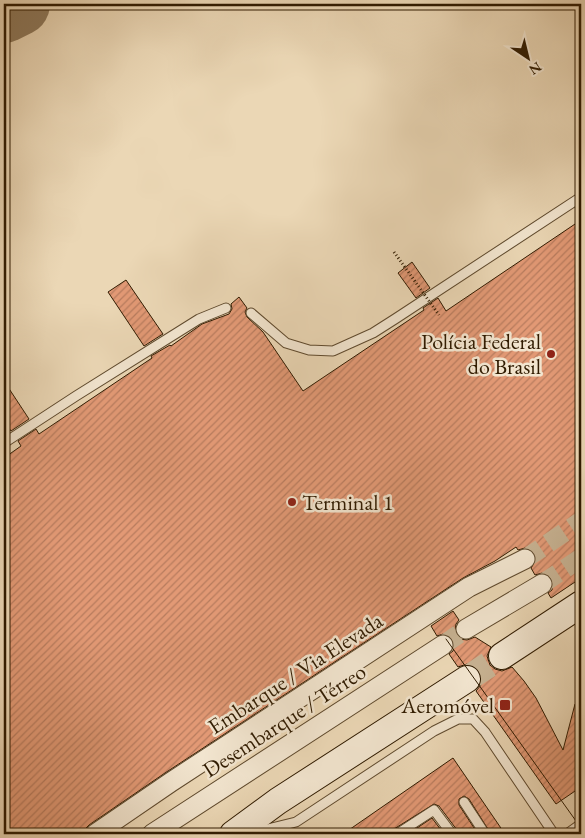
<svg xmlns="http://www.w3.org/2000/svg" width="585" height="838" viewBox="0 0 585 838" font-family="'EB Garamond',serif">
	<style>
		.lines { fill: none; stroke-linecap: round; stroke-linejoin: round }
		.taxiway { stroke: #8e795b; stroke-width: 64 }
		.building { fill: url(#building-hatch); stroke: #301b01 }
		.street-tunnel { stroke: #c6b191; stroke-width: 19; stroke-dasharray: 19 9; stroke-linecap: butt }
		.secondary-tunnel { stroke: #c6b191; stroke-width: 26; stroke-dasharray: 26 13; stroke-linecap: butt }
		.lane-casing { stroke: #5f4a2e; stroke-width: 11 }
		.street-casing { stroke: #5f4a2e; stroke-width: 21 }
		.secondary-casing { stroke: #301b01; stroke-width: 28 }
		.lane { stroke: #f2e5cf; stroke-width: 9 }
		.street { stroke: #f2e5cf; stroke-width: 19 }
		.secondary { stroke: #f2e5cf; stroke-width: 26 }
		.tram { stroke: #301b01; stroke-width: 1 }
		.path-bridge { stroke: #301b01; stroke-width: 3; stroke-dasharray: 1 2.5; stroke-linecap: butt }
		.poi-dot { fill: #8f2418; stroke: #f2e5cf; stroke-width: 2 }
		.labels { text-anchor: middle; stroke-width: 5; stroke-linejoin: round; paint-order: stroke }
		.poi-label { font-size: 22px; fill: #301b01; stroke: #f2e5cf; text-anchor: end }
		.street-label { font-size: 22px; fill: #301b01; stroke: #f2e5cf }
	</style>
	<defs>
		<pattern id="building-hatch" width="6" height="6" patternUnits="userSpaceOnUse" patternTransform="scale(1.25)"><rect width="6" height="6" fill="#e29975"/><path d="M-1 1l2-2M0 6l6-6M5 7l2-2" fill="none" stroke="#b87c5e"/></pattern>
	</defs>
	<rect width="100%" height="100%" fill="#ebd7b5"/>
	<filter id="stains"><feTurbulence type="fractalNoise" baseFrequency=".004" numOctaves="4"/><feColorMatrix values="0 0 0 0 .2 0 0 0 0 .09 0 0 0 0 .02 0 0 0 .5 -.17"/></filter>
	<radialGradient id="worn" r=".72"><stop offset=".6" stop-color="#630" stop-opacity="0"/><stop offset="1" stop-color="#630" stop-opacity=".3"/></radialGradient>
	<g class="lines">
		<!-- taxiway -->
		<polyline class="taxiway" points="4,11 18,4"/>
	</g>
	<!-- building -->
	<g class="building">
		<polygon points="581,220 581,578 551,598 548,593 552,590 553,584 551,578 548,574 542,573 535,575 531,568 536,560 535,554 531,549 525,548 518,550 516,547 495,561 463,578 165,773 89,825 85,829 84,834 4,834 4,458 21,446 18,441 36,429 39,434 152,358 151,356 170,345 171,346 202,324 229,314 232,309 231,304 239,297 247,308 245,312 247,317 263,332 303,391 424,310 423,308 438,298 446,311"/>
		<polygon points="412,262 430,288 416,298 398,273"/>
		<polygon points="126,280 163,334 144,346 108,292"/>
		<polygon points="4,381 29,419 11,431 4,421"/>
		<polygon points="453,611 459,620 456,624 455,630 456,634 460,639 467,640 475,637 491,647 487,656 490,665 495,669 502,671 512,667 524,681 536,698 563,750 575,704 581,705 581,787 556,804 476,691 481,685 482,679 479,670 473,665 467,664 458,667 449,654 453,651 454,645 452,638 449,635 443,634 437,636 431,626"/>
		<polygon points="453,758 505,834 491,834 469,799 464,796 459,799 459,805 478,834 458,834 457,830 439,806 434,804 394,829 391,834 343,834"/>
		<polygon points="432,818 444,834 408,834"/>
	</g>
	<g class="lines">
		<!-- street-tunnel -->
		<g class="street-tunnel">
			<polyline points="525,559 581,521"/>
			<polyline points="542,584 581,558"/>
			<polyline points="443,645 466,629"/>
		</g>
		<!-- secondary-tunnel -->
		<polyline class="secondary-tunnel" points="467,679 502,656"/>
		<!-- lane casing -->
		<g class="lane-casing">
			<g id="lane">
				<polyline points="251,313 286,343 309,350 333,351 373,333 395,319 581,197"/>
				<polyline points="4,443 76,396 199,319 226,308"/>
				<polyline points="464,802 485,834"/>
				<polyline points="248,834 296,822 434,731 458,719 473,719 485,732 554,834"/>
				<polyline points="397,834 434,810 452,834"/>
				<polyline points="567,834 581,824"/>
			</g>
		</g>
		<!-- street casing -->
		<g class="street-casing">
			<g id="street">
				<polyline points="466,629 542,584"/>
				<polyline points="95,834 171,782 469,587 525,559"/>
				<polyline points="152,834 443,645"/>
			</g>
		</g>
		<!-- secondary casing -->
		<g class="secondary-casing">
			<g id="secondary">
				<polyline points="502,656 581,604"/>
				<polyline points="233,834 278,801 467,679"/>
			</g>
		</g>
		<!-- lane -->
		<use href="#lane" class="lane"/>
		<!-- street -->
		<use href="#street" class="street"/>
		<!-- secondary -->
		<use href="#secondary" class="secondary"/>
		<!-- tram -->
		<polyline class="tram" points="446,639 581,828"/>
		<!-- path-bridge -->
		<polyline class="path-bridge" points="394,252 439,315"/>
	</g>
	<!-- markers -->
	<g class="poi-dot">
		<circle cx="551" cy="354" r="5"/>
		<circle cx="292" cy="502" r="5"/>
		<rect x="499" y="699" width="12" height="12" rx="2.5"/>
	</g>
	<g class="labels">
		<!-- poi labels -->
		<g class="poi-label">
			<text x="541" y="349">Polícia Federal<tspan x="541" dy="25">do Brasil</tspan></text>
			<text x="302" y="510" text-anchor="start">Terminal 1</text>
			<text x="494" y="713">Aeromóvel</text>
		</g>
		<!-- street labels -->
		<g class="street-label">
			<text transform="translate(295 673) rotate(-33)" y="8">Embarque / Via Elevada</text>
			<text transform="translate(284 720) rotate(-33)" y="8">Desembarque / Térreo</text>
		</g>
	</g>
	<!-- margin -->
	<rect width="585" height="838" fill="none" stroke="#ebd7b5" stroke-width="20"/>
	<rect x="5" y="5" width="575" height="828" fill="none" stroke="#301b01" stroke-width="2.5"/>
	<rect x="10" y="10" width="565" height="818" fill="none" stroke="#301b01"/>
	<!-- north arrow -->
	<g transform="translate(528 58) rotate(145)" stroke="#f2e5cf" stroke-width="4" paint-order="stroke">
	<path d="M0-4L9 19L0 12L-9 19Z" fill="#301b01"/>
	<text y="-8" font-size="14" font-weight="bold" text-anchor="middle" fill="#301b01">N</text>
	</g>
	<rect width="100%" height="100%" filter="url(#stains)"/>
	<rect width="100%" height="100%" fill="url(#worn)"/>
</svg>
